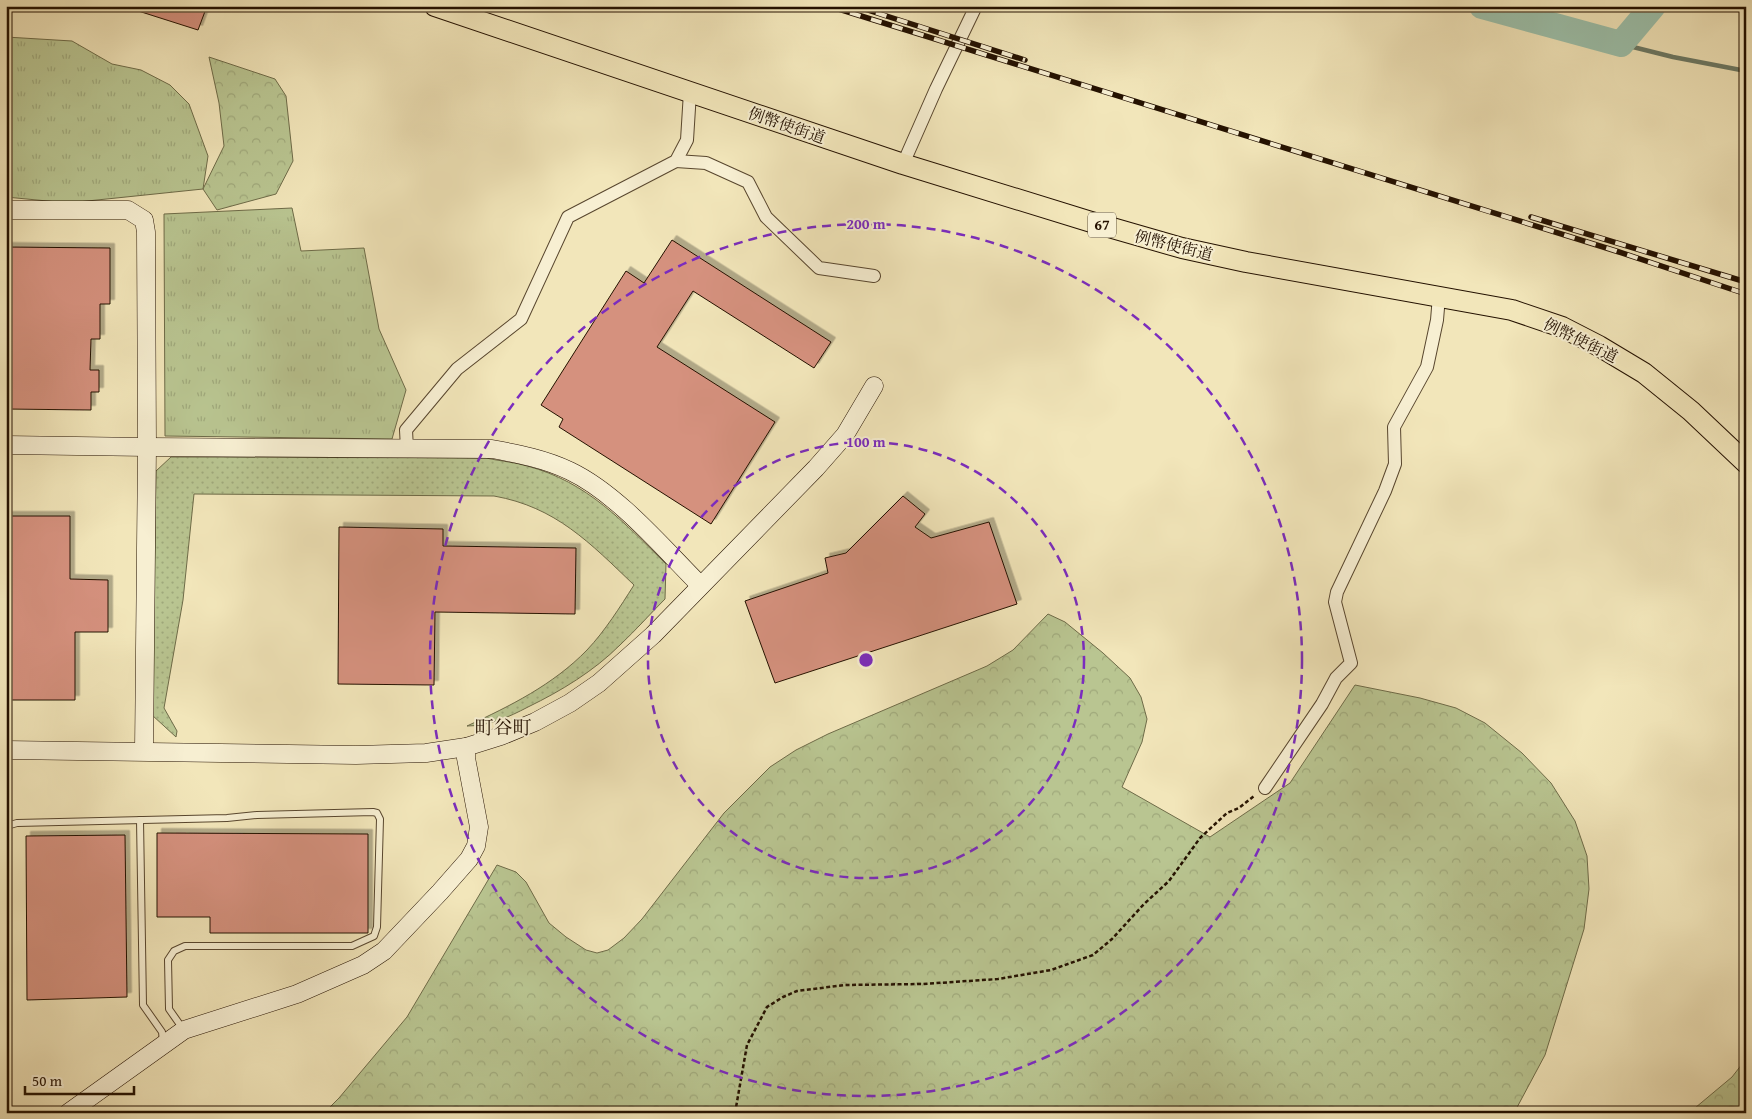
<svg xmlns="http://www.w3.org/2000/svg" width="1752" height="1119" viewBox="0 0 1752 1119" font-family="'Gentium Book Plus','Noto Serif JP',serif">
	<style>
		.grass { fill: url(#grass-dots); stroke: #6e6b48 }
		.forest { fill: url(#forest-crowns); stroke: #6e6b48 }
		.park { fill: url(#park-tufts); stroke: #6e6b48 }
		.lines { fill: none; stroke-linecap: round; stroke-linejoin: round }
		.stream { stroke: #6c7a66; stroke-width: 4.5 }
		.river { stroke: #9cc0aa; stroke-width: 26 }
		.building { fill: #d5917e; stroke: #241100; filter: url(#shadow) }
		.lane-casing { stroke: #58462e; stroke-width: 8 }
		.street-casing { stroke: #58462e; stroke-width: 14 }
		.secondary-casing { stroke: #241100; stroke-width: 19 }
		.primary-casing { stroke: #241100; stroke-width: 22 }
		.path { stroke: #241100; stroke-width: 2.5; stroke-dasharray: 4 2.5; stroke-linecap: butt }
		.lane { stroke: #f7efd2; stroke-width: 6 }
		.street { stroke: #f7efd2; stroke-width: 12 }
		.secondary { stroke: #f7efd2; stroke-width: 18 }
		.primary { stroke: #f2e6ba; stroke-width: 20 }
		.rail-casing { stroke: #241100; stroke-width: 5.5 }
		.rail { stroke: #f7efd2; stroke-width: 4; stroke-dasharray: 11; stroke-linecap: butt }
		.ring { fill: none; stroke: #7b2cbf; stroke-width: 2.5; stroke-dasharray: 9 6 }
		.labels { text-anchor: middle; stroke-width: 4; stroke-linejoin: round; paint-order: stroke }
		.shield { fill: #f7efd2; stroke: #63543f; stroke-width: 1 }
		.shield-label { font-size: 15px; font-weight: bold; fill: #241100 }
		.street-label { font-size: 16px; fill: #241100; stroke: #f7efd2 }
		.quarter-label { font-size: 19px; fill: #241100; stroke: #f7efd2 }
		.centre { fill: #7b2cbf; stroke: #f7efd2; stroke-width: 2.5 }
		.ring-label { font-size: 15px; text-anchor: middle; font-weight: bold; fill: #7b2cbf; stroke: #f7efd2; stroke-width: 4; stroke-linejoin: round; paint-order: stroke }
	</style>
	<defs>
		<pattern id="grass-dots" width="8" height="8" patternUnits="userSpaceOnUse" patternTransform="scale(1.25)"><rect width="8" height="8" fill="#b9c591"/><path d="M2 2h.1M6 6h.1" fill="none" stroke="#9fa87b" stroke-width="1.8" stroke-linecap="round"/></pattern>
		<pattern id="forest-crowns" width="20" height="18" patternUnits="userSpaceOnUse" patternTransform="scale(1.25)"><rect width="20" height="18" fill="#b9c591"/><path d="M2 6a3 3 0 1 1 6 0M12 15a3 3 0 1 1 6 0" fill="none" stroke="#9fa87b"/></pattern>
		<pattern id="park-tufts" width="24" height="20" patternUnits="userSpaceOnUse" patternTransform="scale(1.25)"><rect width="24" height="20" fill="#b9c591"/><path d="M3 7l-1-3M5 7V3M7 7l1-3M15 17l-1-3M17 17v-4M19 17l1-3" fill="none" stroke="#9fa87b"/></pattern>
		<filter id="shadow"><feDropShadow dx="4.5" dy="-4.5" stdDeviation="0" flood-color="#0004"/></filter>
	</defs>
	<rect width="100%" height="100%" fill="#f2e6ba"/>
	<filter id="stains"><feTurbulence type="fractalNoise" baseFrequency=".004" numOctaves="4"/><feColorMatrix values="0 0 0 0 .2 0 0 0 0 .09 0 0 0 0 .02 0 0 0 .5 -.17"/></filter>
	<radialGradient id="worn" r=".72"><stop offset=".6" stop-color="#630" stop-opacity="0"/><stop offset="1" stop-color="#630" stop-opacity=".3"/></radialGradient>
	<!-- grass -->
	<path class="grass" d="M171,457L486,458C499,461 514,462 527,466C588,482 623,522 666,564L665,599C650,614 636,630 620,645C594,671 561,691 528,707C509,717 489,726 467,726C510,706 553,685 587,650C605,631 620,607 634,585C590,543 556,507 494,496L194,494L183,600L164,708L177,731L176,737L152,715L156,471Z"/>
	<!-- forest -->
	<g class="forest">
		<polygon points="209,57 275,79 286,96 293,161 276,194 217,210 203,189 224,146 219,103"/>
		<polygon points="1048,614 1065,622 1103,653 1130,678 1141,697 1147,719 1142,742 1122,787 1210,837 1290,783 1355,685 1420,698 1456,708 1485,723 1522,753 1551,783 1575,821 1587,856 1589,889 1584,929 1545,1055 1514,1113 324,1113 339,1098 407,1017 497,865 516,872 526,882 549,923 566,937 586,950 597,953 608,950 624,938 642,919 724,813 770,767 796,750 828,734 987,666 1013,650"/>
		<polygon points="1746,1059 1746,1113 1689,1113 1732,1077"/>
	</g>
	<!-- park -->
	<g class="park">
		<polygon points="6,37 72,41 112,64 141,70 170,85 189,104 208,156 203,189 68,203 6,197"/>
		<polygon points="292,208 301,251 364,248 379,329 406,390 392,439 165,436 164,214"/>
	</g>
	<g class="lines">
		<!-- stream -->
		<polyline class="stream" points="1621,44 1673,57 1746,71"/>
		<!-- river -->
		<polyline class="river" points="1482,6 1621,44 1653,6"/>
	</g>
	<!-- building -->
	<g class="building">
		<polygon points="133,6 207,6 198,30 132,9"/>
		<polygon points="672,240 831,342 814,368 693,291 657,347 775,422 711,524 559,427 563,419 541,405 626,271 644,283"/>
		<polygon points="6,247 110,248 110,304 100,304 100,339 91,339 90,370 99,370 99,392 91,392 91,410 6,409"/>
		<polygon points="903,496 925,514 915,527 931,538 989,522 1017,604 775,683 745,601 828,573 825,558 846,553"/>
		<polygon points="6,516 70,516 70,579 108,580 108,632 75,632 75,700 6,700"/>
		<polygon points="339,527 443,529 443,546 576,548 575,614 435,612 434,685 338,684"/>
		<polygon points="157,833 368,834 368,933 210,933 210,917 157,917"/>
		<polygon points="125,835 127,997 27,1000 26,836"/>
	</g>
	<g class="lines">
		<!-- lane casing -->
		<g class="lane-casing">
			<g id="lane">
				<polyline points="140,820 143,1005 162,1032 163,1042"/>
				<polyline points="6,830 10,825 17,823 227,818 257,815 373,812 377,813 380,819 377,927 374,936 352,946 185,946 174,951 168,960 169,1009 183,1029"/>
				<polyline points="6,902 8,1024 6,1054"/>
			</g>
		</g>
		<!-- street casing -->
		<g class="street-casing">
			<g id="street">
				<polyline points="676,161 706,163 748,182 766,217 819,268 874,276"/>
				<polyline points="903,164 936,89 976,6"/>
				<polyline points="407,449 406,430 457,369 521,319 568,217 676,161 687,140 690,92"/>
				<polyline points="1265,788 1322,704 1336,678 1351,663 1335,602 1337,592 1385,491 1395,464 1394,427 1427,367 1437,320 1439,296"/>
			</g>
		</g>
		<!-- secondary casing -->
		<g class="secondary-casing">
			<g id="secondary">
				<polyline points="6,210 128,210 144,220 146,232 147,447 144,751"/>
				<path d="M6,445L147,447L492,449C519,454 545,459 570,471C618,494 663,548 700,585"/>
				<polyline points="6,750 356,755 426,753 466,747 501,736 535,722 570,703 599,683 653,635 816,468 845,435 874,386"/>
				<polyline points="68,1113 184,1030 297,994 363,965 384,951 440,892 469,859 476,846 479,827 466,758 466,747"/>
			</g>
		</g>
		<!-- primary casing -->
		<g class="primary-casing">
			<polyline id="primary" points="435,6 903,164 1088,221 1182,248 1246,262 1512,310 1562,327 1599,346 1644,373 1691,411 1746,463"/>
		</g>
		<!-- path -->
		<polyline class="path" points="735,1113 747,1045 767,1007 783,997 797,991 845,985 923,984 998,979 1051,970 1093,955 1112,939 1144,904 1169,881 1200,838 1227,813 1239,808 1254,796"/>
		<!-- lane -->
		<use href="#lane" class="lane"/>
		<!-- street -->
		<use href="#street" class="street"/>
		<!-- secondary -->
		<use href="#secondary" class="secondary"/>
		<!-- primary -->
		<use href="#primary" class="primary"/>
		<!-- rail casing -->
		<g class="rail-casing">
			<g id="rail">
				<polyline points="829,6 1616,251 1746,294"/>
				<polyline points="855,6 1025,60"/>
				<polyline points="1531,217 1746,282"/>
			</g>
		</g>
		<!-- rail -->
		<use href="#rail" class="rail"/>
	</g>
	<!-- distance rings -->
	<g class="ring">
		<circle cx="866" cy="660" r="218"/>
		<circle cx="866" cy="660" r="436"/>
	</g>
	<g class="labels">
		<!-- shield labels -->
		<rect class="shield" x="1088" y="212.5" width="28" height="25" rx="4"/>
		<g class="shield-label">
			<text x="1102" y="230">67</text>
		</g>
		<!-- street labels -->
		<g class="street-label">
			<text transform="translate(787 125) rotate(19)" y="6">例幣使街道</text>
			<text transform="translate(1174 245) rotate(14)" y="6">例幣使街道</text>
			<text transform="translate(1581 340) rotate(26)" y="6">例幣使街道</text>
		</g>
		<!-- quarter labels -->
		<g class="quarter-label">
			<text x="503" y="734">町谷町</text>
		</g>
	</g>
	<circle cx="866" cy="660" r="8" class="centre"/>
	<g class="ring-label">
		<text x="866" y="229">200 m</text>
		<text x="866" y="447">100 m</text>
	</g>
	<!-- margin -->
	<rect width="1752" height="1119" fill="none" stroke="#f2e6ba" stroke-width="25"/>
	<rect x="8" y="8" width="1737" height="1104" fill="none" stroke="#241100" stroke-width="2.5"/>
	<rect x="12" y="12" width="1727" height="1094" fill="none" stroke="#241100"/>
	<!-- scale -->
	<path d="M25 1086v8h109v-8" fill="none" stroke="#241100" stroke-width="2.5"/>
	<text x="32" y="1086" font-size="15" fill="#241100" stroke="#f7efd2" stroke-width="4" paint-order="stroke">50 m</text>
	<rect width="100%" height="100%" filter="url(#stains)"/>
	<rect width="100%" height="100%" fill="url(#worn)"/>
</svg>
